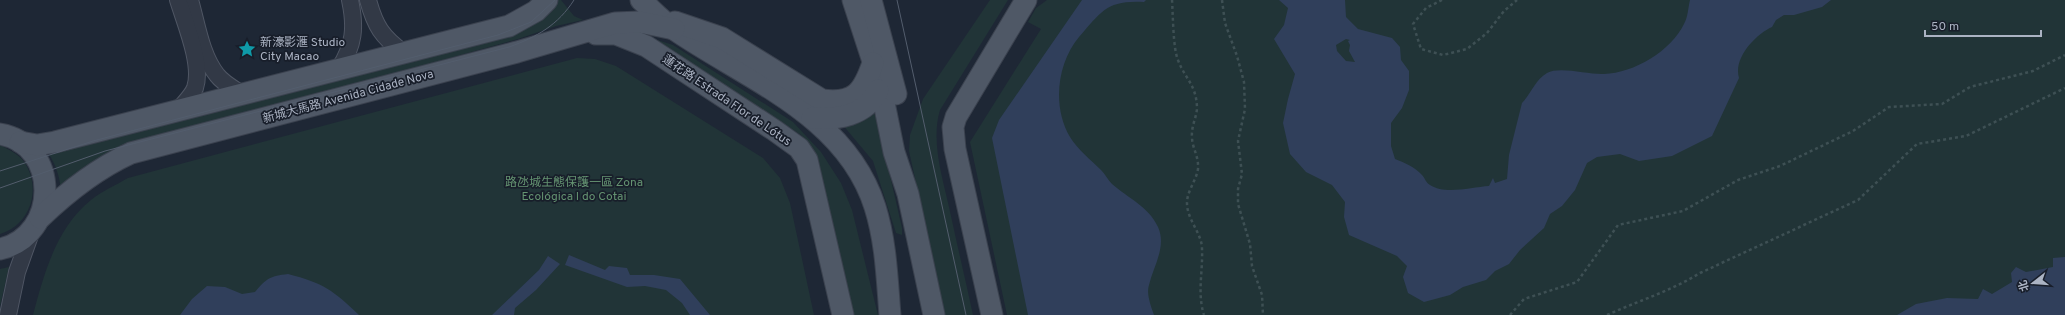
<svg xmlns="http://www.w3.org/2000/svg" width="2065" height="315" viewBox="0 0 2065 315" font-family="Overpass,'Noto Sans SC',sans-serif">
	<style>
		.green { fill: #213437 }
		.water { fill: #303f5b; fill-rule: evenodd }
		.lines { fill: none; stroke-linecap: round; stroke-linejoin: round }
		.minor-casing { stroke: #4f5664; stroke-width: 18 }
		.major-casing { stroke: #3b424f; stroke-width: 23 }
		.path { stroke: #3e5054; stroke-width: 2.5; stroke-dasharray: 3 3; stroke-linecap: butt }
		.minor { stroke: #323946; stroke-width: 16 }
		.major { stroke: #4f5866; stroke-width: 21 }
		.tram { stroke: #535d6d; stroke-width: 1 }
		.labels { text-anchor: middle; stroke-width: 3.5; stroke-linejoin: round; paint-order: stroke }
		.poi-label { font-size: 12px; fill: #abb3c3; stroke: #181e2a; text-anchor: start }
		.street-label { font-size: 12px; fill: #abb3c3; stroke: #181e2a }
		.park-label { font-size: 12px; fill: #649371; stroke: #181e2a }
	</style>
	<rect width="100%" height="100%" fill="#1e2735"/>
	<!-- green -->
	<g class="green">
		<path d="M558,0H561L574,16L583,20L556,26L518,39L112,152L84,167L61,189C59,174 55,163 47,151L548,13Z"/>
		<path d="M990,0H1008L940,110C930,143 944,182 951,216C958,249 966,282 973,315H945L909,151L910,135L923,99Z"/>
		<polygon points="1047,0 2065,0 2065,315 1007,315 970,142 1041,29 1028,22 1036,8"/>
		<polygon points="651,38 673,45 793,122 821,152 841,183 852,210 878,315 852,315 815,155 811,147 801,135"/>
		<path d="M577,58L595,59L616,66L763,158L780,178L790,203L814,315H33C44,274 56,228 91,200C102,191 116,185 128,178Z"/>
		<polygon points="873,112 877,119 902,228 902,235 896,233 873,161 842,124"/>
		<path d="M0,145C9,150 19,154 25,163C42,190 30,225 0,234Z"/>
		<polygon points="9,267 0,306 0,269"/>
	</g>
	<!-- water -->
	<g class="water">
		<path d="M1082,0H1146L1144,2C1107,0 1102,11 1079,37C1057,63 1052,107 1070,137C1078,150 1090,159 1101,170C1105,174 1108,180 1112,184C1128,198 1149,207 1158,227C1167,247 1153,267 1149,285C1146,294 1151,306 1154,315H1028L992,138L999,120Z"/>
		<path d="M1279,0H1345L1346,17L1358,29L1392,38L1400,47L1401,60L1409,71V90L1402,108L1391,123V146L1395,159C1405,163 1415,167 1422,175C1425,178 1426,183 1430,185C1445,195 1472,187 1489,186L1493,178L1495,183L1507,179L1509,155L1522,103C1531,94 1535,80 1547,73C1560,66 1589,75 1604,74C1634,73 1671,51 1684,24C1688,17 1688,8 1690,0H1831L1822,7L1794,15H1784L1776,20L1772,27C1756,34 1733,58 1739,78L1712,136L1672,156L1639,161L1620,154L1597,157L1587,163L1575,190L1562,206L1550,214L1544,228L1520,250L1509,264L1495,271L1486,280L1463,287L1450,295L1424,302L1408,293L1403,277L1407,266L1397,256L1349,235L1344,217L1345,202L1332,185L1306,172L1290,154L1283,123L1288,99L1295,74L1274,39L1284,25L1288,8ZM1346,39L1350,40L1348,41L1350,45L1349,51L1355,62L1346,61L1337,51L1336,45Z"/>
		<polygon points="569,255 605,270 609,266 627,268 630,275 654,275 680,279 710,315 690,315 682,303 666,290 645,286 627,287 565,265"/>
		<polygon points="548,256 560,264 536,290 515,308 514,315 492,315 539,270"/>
		<polygon points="2065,257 2065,315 1897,315 1916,304 1947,298 1978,299 1983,289 1992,294 2012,282 2011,273 2016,267 2026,272 2053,267 2053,258"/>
		<path d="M288,274C323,283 333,290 359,315H180L192,299L207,286L225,287L242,294L255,292C267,278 270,276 288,274Z"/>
	</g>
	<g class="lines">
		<!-- minor casing -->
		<g class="minor-casing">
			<g id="minor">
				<path d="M190,0C197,24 201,55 217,75C223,83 234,89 242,94"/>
				<path d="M368,0C375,26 382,37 404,53"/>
				<path d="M339,69C354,45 356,28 350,0"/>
				<path d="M178,111C183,104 192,96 195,88C203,65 185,23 178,0"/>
				<polyline points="8,315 17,272 32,230"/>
			</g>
		</g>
		<!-- major casing -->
		<g class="major-casing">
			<g id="major">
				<path d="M641,0C652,10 663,22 675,30C748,80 846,115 875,207C886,242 887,278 890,315"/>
				<polyline points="853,0 880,83 894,152 908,194 934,315"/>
				<polyline points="871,0 896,94"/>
				<path d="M675,22L722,38L822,100C855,104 863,92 873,63"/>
				<polyline points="596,34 616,34 646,46 774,130 799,148 807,160 843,315"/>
				<path d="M812,118C837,120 866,116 878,90"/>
				<path d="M0,134C60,144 60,236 0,249"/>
				<polyline points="20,142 37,145 55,142 509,26 536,11 547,0"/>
				<path d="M40,218C68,191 96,169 131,153L517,52L615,23L640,22L674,29"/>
				<polyline points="992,315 955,149 953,127 956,117 1026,0"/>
			</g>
		</g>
		<!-- path -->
		<g class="path">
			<path d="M1172,0C1173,14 1173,49 1178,60C1185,79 1196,84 1197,107C1197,117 1191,126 1192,137C1192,148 1199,156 1198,169C1196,181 1187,191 1187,203C1187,220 1202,233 1202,249C1203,272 1197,293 1204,315"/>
			<polyline points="1222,0 1225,23 1237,56 1244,82 1245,109 1238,141 1242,174 1238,189 1238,204 1250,244 1252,266 1262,295 1263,315"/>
			<polyline points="1442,0 1426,8 1413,24 1421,49 1443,55 1467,49 1487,33 1504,11 1517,0"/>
			<polyline points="1510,315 1524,299 1577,282 1618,225 1683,211 1738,180 1780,166 1853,131 1889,107 1942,104 1970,87 2033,71 2065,55"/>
			<path d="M1607,315C1638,301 1671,291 1700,273L1858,200L1917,144L1966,136L2065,88"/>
		</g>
		<!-- minor -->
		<use href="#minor" class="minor"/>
		<!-- major -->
		<use href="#major" class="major"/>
		<!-- tram -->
		<g class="tram">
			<polyline points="897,0 966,315"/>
			<polyline points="0,171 93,141 498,35 531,22 555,0"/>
			<path d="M0,188L105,151L509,47C537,37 558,25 574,0"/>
		</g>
	</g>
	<!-- icons -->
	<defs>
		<g id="sight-bare" transform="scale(1.38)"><path d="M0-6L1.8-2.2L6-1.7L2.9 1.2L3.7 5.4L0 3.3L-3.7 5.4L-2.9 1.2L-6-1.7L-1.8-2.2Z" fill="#0f9aa8" stroke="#181e2a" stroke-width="2.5" paint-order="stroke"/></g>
	</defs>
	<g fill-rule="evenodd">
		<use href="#sight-bare" x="247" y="49"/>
	</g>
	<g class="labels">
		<!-- poi labels -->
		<g class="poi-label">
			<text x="260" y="46">新濠影滙 Studio<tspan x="260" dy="14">City Macao</tspan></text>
		</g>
		<!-- street labels -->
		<g class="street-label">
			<text transform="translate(348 96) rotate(-15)" y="4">新城大馬路 Avenida Cidade Nova</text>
			<text transform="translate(727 100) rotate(34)" y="4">蓮花路 Estrada Flor de Lótus</text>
		</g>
		<!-- park labels -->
		<g class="park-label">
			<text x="574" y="186">路氹城生態保護一區 Zona<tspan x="574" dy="14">Ecológica I do Cotai</tspan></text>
		</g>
	</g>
	<!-- north arrow -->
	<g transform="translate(2033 283) rotate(253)" stroke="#181e2a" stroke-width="3" paint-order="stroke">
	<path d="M0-3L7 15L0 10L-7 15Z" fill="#abb3c3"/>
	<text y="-6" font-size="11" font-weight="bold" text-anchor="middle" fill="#abb3c3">北</text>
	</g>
	<!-- scale -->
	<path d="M1925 30v6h116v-6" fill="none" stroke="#abb3c3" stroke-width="2"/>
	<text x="1931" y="30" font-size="12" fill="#abb3c3" stroke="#181e2a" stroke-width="3" paint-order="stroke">50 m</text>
</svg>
